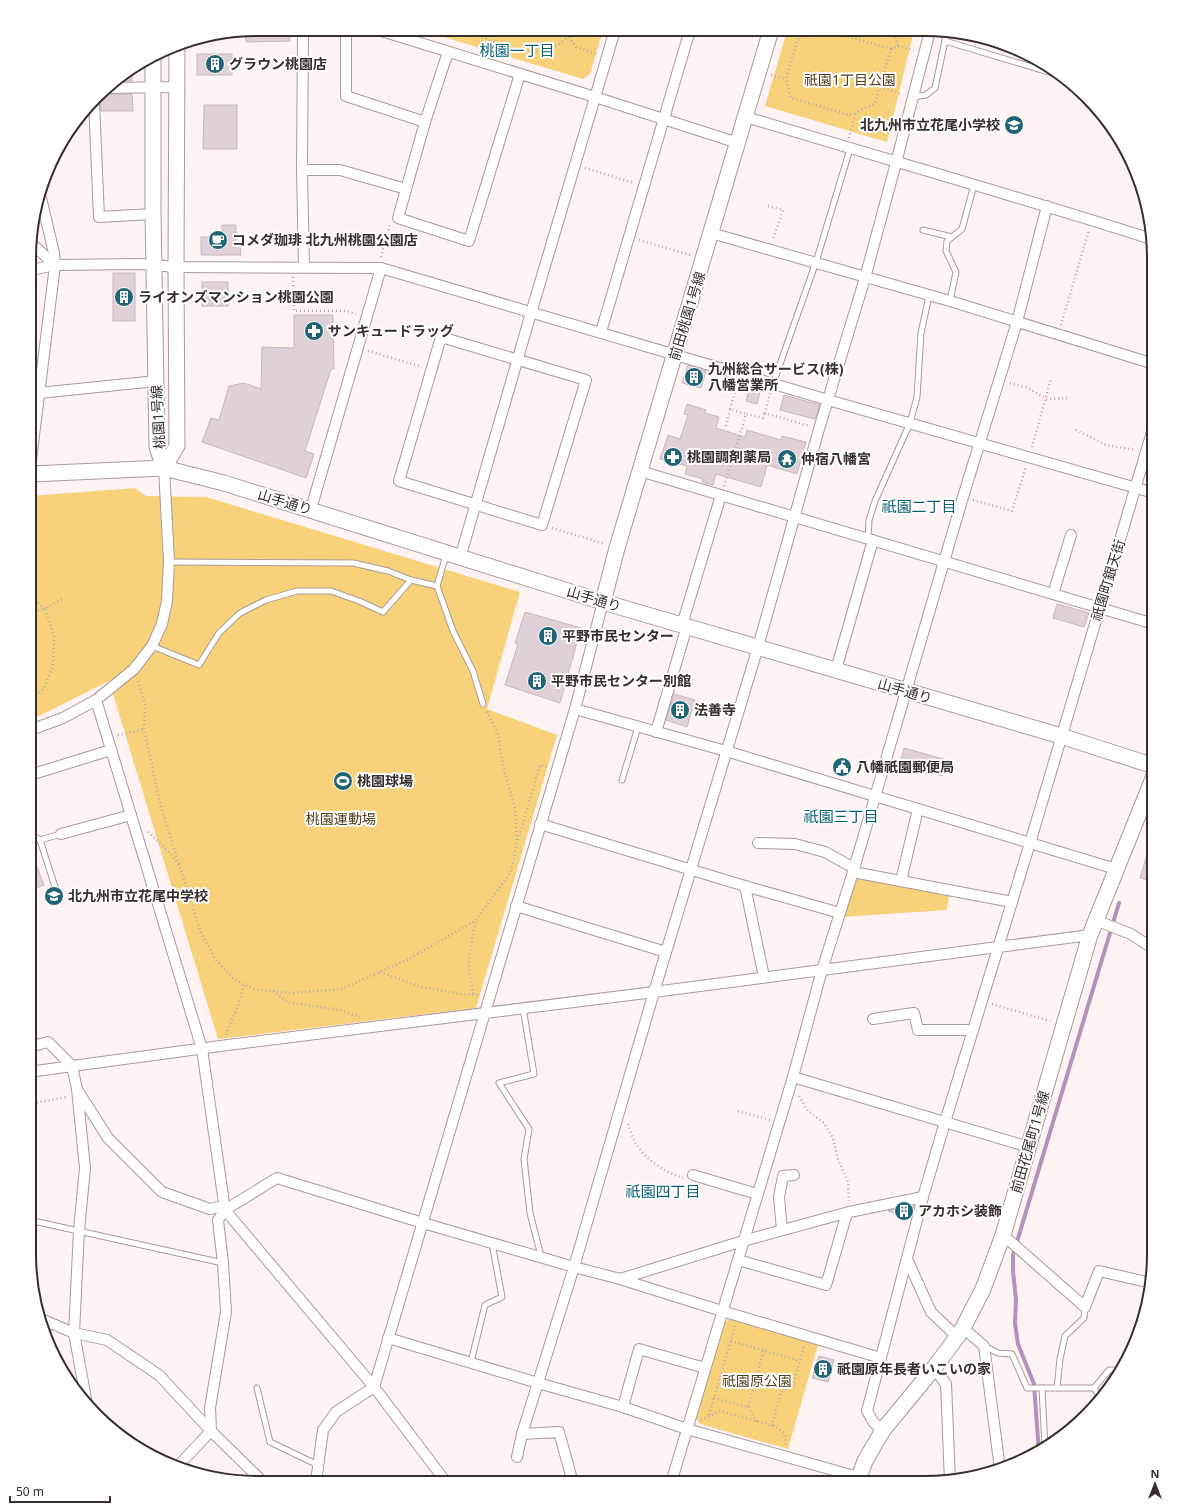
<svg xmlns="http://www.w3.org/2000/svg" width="1183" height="1512" viewBox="0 0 1183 1512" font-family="'Noto Sans','Noto Sans JP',sans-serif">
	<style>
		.green { fill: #f7d27a }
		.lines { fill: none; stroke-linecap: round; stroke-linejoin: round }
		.stream { stroke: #b492bc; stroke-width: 4 }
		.building { fill: #e0d0d7; stroke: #c7b7be }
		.lane-casing { stroke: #ab9a99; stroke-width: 7 }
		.street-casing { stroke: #ab9a99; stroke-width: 12 }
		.secondary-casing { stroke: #ab9a99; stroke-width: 17 }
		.path { stroke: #b6acab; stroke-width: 2.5; stroke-dasharray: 1 3; stroke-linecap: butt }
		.lane { stroke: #fff; stroke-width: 5 }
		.street { stroke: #fff; stroke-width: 10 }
		.secondary { stroke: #fff; stroke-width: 15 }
		.labels { text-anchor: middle; stroke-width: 4; stroke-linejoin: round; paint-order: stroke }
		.poi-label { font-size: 14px; font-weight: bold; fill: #362f2e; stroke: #fff; text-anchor: start }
		.park-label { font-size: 14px; fill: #4e3f18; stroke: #fff }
		.street-label { font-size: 14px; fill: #362f2e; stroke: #fff }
		.neighbourhood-label { font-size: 15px; fill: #0a6175; stroke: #fff }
		.rim { fill: none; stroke: #362f2e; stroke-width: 2 }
	</style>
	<rect width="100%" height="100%" fill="#fff4f3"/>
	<!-- green -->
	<g class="green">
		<polygon points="417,29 603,30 590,74 583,79"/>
		<polygon points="787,31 914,31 887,142 765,106"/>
		<polygon points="135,488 146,496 206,497 520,592 487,709 557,735 476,1008 218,1039 109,681 41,715 30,719 30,496"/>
		<polygon points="855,878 949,895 947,910 842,917"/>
		<polygon points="731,1319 818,1345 788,1449 700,1424 696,1418 724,1322"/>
	</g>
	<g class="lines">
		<!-- stream -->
		<polyline class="stream" points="1039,1453 1034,1384 1018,1344 1015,1323 1016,1300 1013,1271 1013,1255 1119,903"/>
	</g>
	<!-- building -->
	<g class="building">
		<polygon points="258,29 289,29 290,41 246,42 245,31"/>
		<rect x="197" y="54" width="35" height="21"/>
		<polygon points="132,71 132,81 115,81 130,72"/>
		<polygon points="101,93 105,94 132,94 133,111 101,111 100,101 98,97"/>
		<polygon points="204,105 237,105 237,149 203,149"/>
		<polygon points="222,225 236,225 236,244 240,244 241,255 201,255 201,237 222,237"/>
		<rect x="113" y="273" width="22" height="48"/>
		<rect x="202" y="282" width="26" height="24"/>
		<polygon points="294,315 333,315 334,369 331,369 305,451 314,454 306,478 202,442 211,418 219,420 229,386 244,383 261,389 262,347 294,348"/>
		<polygon points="688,365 706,371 701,388 682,383"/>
		<polygon points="749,390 760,393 757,404 746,401"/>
		<polygon points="784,395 820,405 815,419 780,410"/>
		<polygon points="687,404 706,410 705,413 719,417 716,428 745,437 747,430 781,440 782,436 806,442 797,474 767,465 761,487 716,474 713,485 702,482 703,479 685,474 687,466 660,459 668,435 680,439 688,415 684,414"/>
		<polygon points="1057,604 1089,613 1084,627 1053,618"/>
		<polygon points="525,612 581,628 560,703 505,685 518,644 515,643"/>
		<polygon points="674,694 695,700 687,727 666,720"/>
		<polygon points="904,748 947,760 942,776 900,764"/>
		<polygon points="1151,841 1154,842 1154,882 1140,878"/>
		<polygon points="30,851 31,851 44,885 30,890"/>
		<polygon points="914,1206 910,1218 888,1211 891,1210"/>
		<polygon points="819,1356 834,1360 828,1382 812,1378"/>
	</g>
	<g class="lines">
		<!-- lane casing -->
		<g class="lane-casing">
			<g id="lane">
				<polyline points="945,41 1062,76"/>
				<polyline points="913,97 926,95 935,88 947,31"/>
				<polyline points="923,230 952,237"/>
				<polyline points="950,301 956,272 946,251 947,241 962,229 974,185"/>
				<polyline points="773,384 816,262 850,149"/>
				<polyline points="868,538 869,520 875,501 910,423 917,397 921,333 929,296"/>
				<polyline points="169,562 353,563 388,571 411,580 437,586 453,631 473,671 483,704"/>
				<polyline points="437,586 446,555"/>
				<polyline points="152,646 199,665 219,633 240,613 266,600 297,591 331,591 359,601 383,612 411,580"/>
				<polyline points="622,780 638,727"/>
				<polyline points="30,834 40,840 61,834"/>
				<polyline points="40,840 57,893"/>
				<polyline points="523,1008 534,1074 499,1083 529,1129 524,1159 530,1213 541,1256"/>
				<polyline points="29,1220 223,1263"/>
				<polyline points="984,1346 998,1353 1012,1354 1027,1388 1094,1388 1109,1370 1121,1370"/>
				<polyline points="471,1362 485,1305 502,1297 492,1243"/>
				<polyline points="257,1388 270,1442 318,1465"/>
				<polyline points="1042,1388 1045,1448"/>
				<polyline points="1057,1388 1060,1359 1065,1336 1084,1318 1085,1307"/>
				<polyline points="1094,1388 1101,1399"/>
			</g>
		</g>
		<!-- street casing -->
		<g class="street-casing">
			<g id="street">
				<polyline points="303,29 302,170 304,267"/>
				<polyline points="346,29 346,96 425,122"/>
				<polyline points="375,29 595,97 738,143"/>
				<polyline points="448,52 425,122 398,218 469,241 520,74"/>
				<polyline points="105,88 178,87"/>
				<polyline points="94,102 99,217 153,214"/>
				<path d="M746,117C881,158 1017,196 1151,239"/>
				<polyline points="302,170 340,170 406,189"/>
				<polyline points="41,198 54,253 55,265"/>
				<polyline points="711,233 950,301 1154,364"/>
				<polyline points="31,270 55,265 140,264 176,267 381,268 828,400 1154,493"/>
				<polyline points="601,332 690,30"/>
				<polygon points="441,337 586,380 542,525 399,481"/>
				<polyline points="39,393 156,381"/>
				<polyline points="31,460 55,265 31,243"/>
				<polyline points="640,471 1154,624"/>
				<polyline points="311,509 381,268"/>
				<polyline points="460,558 531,313 615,30"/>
				<polyline points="1053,594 1071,535"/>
				<polyline points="682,625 721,495"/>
				<polyline points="836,670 873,540"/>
				<polyline points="96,700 202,1049 225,1210 374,1387 446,1482"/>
				<polyline points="575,709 726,751 1116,869"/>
				<polyline points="30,730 63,718 96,700 134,669 152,646 162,624 167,601 169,562 164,468"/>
				<polyline points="656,732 687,626"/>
				<polyline points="30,775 111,750"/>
				<polyline points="540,824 745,886 840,913"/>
				<polyline points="61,834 131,815"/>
				<polyline points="758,843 795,844 825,852 854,868"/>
				<polyline points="853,872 1012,902"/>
				<polyline points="901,881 918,809"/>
				<polyline points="745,886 764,977"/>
				<polyline points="516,906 666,952"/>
				<polyline points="1095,920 1131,934 1154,949"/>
				<polyline points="873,1019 914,1013 918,1030 973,1030"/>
				<polyline points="29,1047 48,1042 72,1066 228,1045 654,992 1090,935"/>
				<polyline points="29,1072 72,1066 77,1089 85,1168 79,1230 74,1333 87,1404"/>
				<polyline points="793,1077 1029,1147"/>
				<polyline points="78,1091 108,1138 162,1192 210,1209 224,1206"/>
				<polyline points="693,1175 757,1194"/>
				<polyline points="782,1230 779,1197 783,1176 794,1175"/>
				<polyline points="1003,1235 1085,1307 1099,1271 1151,1283"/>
				<polyline points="907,1259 931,1312 957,1337"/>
				<polyline points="738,1260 826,1285 847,1213"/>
				<polyline points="620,1279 743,1241 849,1212 923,1197"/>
				<polyline points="39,1318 74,1333 107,1340 159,1375 211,1431 263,1482"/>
				<polyline points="963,1328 984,1346 1000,1469"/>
				<polyline points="45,1332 47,1322"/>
				<polyline points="388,1338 538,1383 623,1407 687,1429 858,1477"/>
				<polyline points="934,1368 946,1384 950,1481"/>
				<polyline points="623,1407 639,1349 705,1368"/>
				<polyline points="883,1430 874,1423 867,1411 923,1197 945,1122 1030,843 1154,425"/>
				<polyline points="522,1434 559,1432 573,1483"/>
				<polyline points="517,1457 522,1434 574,1267 654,992 758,647 819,429 865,278 896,163 930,31"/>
				<polyline points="177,1467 211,1431 210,1408 226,1312 223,1263 218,1220 225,1210 277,1178 423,1223 574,1267 620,1279 722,1311 881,1358"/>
				<polyline points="316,1482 323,1430 336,1412 374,1387 575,709 603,602"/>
				<polyline points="671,1483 793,1077 822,970 853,872 963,497 1017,322 1047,206"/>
			</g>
		</g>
		<!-- secondary casing -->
		<g class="secondary-casing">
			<g id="secondary">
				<polyline points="153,59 153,214 157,447 164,468"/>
				<polyline points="164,468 177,446 176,267 177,45"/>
				<polyline points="31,474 164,468 224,483 603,602 1061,736 1154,766"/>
				<polyline points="603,602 617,548 771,30"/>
				<polyline points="857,1483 865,1461 883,1430 934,1368 957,1337 963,1328 983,1289 1003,1235 1090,935 1154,776"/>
			</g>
		</g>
		<!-- path -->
		<g class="path">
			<polyline points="450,30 471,32"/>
			<path d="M468,30L471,32C493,42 530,59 554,47C562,43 570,36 576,30"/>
			<polyline points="808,31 797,41 786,79 791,98 849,115 875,104 891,49 830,31"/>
			<polyline points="569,37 576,47 596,54"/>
			<polyline points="898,46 914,50"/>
			<polyline points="891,49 898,46 894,31"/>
			<polyline points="483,50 487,40"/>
			<polyline points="771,75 786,79"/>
			<polyline points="880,87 903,94"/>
			<polyline points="849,138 856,112"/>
			<polyline points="585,168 634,183"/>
			<polyline points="768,206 783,210 773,240"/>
			<polyline points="639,240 690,255"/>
			<polyline points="381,257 390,225"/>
			<polyline points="293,277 294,311 346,311 356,314"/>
			<polyline points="1061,325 1089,230"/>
			<polyline points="368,351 422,367"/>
			<polyline points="1010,383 1028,388 1046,399 1070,398"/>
			<polyline points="770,393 765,413 809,426"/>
			<polyline points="730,409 736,388"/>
			<polyline points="726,426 730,409 746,414"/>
			<polyline points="1076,430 1106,445 1136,450"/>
			<polyline points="1032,447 1051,379"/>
			<polyline points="724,486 746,414 763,418 765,413"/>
			<polyline points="973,500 1012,511 1026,467"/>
			<polyline points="552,528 605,544"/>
			<polyline points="30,612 45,609 30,595"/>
			<polyline points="138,681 145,704 144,729 161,807 201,933 215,959 235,980 253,989 291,993 341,989 409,959 476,920 511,872 517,842 515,809 503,766 498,734 486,710"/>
			<polyline points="30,701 43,690 53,666 54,636 45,609 64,598"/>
			<polyline points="118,735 144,729"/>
			<polyline points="148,832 170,853 179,865"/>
			<polyline points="518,840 540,765 547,767"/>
			<polyline points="380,972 421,987 461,994 480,995"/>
			<polyline points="273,991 289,1003 313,1006 340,1010 360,1017"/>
			<path d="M474,994C465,968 470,947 476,921"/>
			<polyline points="992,1004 1050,1021"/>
			<polyline points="227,1035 227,1031 238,1006 244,984"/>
			<polyline points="799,1096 808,1111 824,1123 833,1138 838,1159 848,1182 849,1201"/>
			<polyline points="29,1104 67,1097"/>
			<polyline points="738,1111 770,1120"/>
			<path d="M628,1124C630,1130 632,1137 635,1142C645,1160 665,1172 683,1178"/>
			<polyline points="731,1341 800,1361"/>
			<polyline points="714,1398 748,1407 764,1350"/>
			<polyline points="748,1407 757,1422"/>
			<polyline points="709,1415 735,1326"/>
			<polyline points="701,1420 720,1411 775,1426 784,1433 786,1445"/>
			<polyline points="772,1426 781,1392 793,1386 804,1346"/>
		</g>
		<!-- lane -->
		<use href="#lane" class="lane"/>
		<!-- street -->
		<use href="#street" class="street"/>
		<!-- secondary -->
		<use href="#secondary" class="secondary"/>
	</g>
	<!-- icons -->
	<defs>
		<g id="building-disc" transform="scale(1)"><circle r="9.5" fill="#206476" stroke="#fff"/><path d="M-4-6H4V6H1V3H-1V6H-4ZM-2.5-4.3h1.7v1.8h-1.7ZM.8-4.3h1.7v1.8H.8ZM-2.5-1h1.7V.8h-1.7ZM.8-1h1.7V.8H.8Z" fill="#fff"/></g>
		<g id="school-disc" transform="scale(1)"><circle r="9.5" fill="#206476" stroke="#fff"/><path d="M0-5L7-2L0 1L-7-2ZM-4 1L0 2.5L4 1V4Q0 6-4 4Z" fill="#fff"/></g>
		<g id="cafe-disc" transform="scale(1)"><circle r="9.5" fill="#206476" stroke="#fff"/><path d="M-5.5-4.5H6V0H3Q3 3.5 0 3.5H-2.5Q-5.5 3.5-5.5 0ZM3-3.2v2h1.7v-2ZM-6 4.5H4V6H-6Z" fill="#fff"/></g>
		<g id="pharmacy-disc" transform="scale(1)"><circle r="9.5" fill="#206476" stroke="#fff"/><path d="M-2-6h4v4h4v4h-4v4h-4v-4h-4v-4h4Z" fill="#fff"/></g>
		<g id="temple-disc" transform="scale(1)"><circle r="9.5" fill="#206476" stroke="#fff"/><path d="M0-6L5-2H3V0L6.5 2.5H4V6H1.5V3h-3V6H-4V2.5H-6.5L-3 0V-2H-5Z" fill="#fff"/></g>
		<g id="civic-disc" transform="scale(1)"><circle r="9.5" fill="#206476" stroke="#fff"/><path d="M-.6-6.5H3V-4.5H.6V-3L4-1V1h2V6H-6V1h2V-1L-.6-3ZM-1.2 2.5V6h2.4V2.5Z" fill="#fff"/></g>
		<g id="stadium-disc" transform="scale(1)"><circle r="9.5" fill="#206476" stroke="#fff"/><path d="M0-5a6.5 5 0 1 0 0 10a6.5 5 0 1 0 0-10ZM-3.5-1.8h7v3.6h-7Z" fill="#fff"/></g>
	</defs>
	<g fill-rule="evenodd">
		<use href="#building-disc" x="215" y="64"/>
		<use href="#school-disc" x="1014" y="125"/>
		<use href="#cafe-disc" x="218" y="240"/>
		<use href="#building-disc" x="124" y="297"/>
		<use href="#pharmacy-disc" x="314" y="331"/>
		<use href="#building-disc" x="694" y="377"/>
		<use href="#pharmacy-disc" x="673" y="457"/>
		<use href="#temple-disc" x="787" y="459"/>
		<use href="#building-disc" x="548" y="636"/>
		<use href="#building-disc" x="537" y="681"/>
		<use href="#building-disc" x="680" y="710"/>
		<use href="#civic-disc" x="842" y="767"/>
		<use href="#stadium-disc" x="343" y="781"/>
		<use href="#school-disc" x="54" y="896"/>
		<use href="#building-disc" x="904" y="1211"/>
		<use href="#building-disc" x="823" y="1369"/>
	</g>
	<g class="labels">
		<!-- poi labels -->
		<g class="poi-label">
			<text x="229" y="69">グラウン桃園店</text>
			<text x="1000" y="130" text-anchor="end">北九州市立花尾小学校</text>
			<text x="232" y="245">コメダ珈琲 北九州桃園公園店</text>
			<text x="138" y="302">ライオンズマンション桃園公園</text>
			<text x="328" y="336">サンキュードラッグ</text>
			<text x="708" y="374">九州総合サービス(株)<tspan x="708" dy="16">八幡営業所</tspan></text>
			<text x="687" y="462">桃園調剤薬局</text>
			<text x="801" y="464">仲宿八幡宮</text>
			<text x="562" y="641">平野市民センター</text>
			<text x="551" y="686">平野市民センター別館</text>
			<text x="694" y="715">法善寺</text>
			<text x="856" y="772">八幡祇園郵便局</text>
			<text x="357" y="786">桃園球場</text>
			<text x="68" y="901">北九州市立花尾中学校</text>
			<text x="918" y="1216">アカホシ装飾</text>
			<text x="837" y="1374">祇園原年長者いこいの家</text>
		</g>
		<!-- park labels -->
		<g class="park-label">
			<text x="850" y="85">祇園1丁目公園</text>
			<text x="341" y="824">桃園運動場</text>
			<text x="757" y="1386">祇園原公園</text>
		</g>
		<!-- street labels -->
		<g class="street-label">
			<text transform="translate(687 316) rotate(-73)" y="5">前田桃園1号線</text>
			<text transform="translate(158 417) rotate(-93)" y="5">桃園1号線</text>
			<text transform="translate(285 502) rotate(17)" y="5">山手通り</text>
			<text transform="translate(1108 580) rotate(-73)" y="5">祇園町銀天街</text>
			<text transform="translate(594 599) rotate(17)" y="5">山手通り</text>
			<text transform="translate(905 691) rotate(16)" y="5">山手通り</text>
			<text transform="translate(1030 1142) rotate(-74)" y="5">前田花尾町1号線</text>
		</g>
		<!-- neighbourhood labels -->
		<g class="neighbourhood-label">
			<text x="517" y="56">桃園一丁目</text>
			<text x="919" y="512">祇園二丁目</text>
			<text x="841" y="822">祇園三丁目</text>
			<text x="663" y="1197">祇園四丁目</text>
		</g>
	</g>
	<!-- crop -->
	<path d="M0 0H1183V1512H0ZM258 36H925A222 222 0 0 1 1147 258V1254A222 222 0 0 1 925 1476H258A222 222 0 0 1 36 1254V258A222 222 0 0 1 258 36Z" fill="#fff" fill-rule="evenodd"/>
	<path class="rim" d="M258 36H925A222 222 0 0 1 1147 258V1254A222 222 0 0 1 925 1476H258A222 222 0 0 1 36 1254V258A222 222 0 0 1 258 36Z"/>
	<!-- north arrow -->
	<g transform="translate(1155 1484)" stroke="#ffffff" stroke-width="3" paint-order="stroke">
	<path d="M0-3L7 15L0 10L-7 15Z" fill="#362f2e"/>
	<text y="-6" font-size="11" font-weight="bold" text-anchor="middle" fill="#362f2e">N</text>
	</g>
	<!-- scale -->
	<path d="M10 1496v6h100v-6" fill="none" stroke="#362f2e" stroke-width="2"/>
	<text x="16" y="1496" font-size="12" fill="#362f2e" stroke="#ffffff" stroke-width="3" paint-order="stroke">50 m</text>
</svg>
